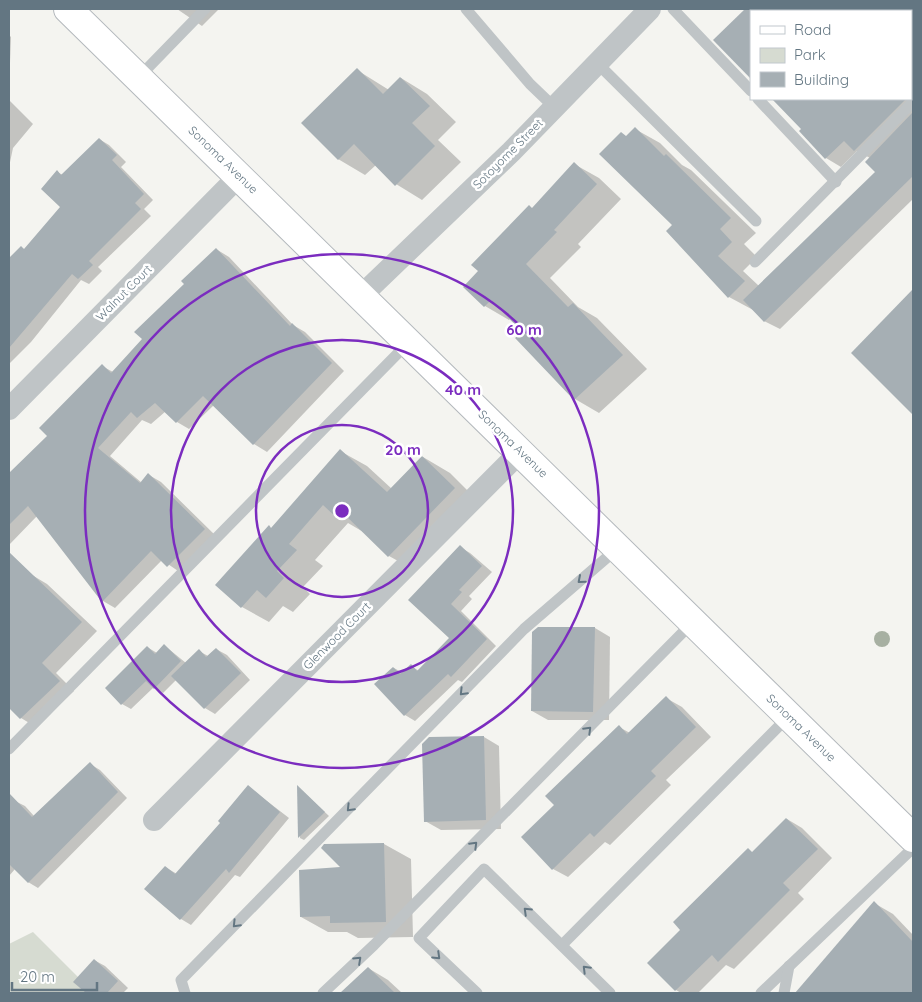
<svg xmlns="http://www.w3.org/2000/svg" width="922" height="1002" viewBox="0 0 922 1002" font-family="Quicksand,sans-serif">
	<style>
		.park { fill: #d6dbd1 }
		.shadow { fill: #0003 }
		.building { fill: #a6afb4 }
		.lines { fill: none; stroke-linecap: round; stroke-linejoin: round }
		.secondary-casing { stroke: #b4b9bd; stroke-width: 30 }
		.lane { stroke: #bfc4c6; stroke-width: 11 }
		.street { stroke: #bfc4c6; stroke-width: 22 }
		.secondary { stroke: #fff; stroke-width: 28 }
		.tree { fill: #a7b0a2 }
		.oneway { stroke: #637682 }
		.ring { fill: none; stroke: #7b2cbf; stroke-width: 2.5 }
		.labels { text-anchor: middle; stroke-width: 5; stroke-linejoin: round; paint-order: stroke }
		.street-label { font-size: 12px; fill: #637682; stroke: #fff }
		.centre { fill: #7b2cbf; stroke: #fff; stroke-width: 2.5 }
		.ring-label { font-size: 15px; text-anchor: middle; font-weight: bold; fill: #7b2cbf; stroke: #fff; stroke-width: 5; stroke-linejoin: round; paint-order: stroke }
	</style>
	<rect width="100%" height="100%" fill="#f4f4f0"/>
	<!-- park -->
	<polygon class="park" points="33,932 94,993 9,993 9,944"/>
	<!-- shadow -->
	<g class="shadow">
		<polygon points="177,9 219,9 202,26"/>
		<polygon points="811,9 879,9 882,11 813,11"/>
		<polygon points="9,35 11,37 9,89"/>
		<polygon points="911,38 913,40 913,199 780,329 764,321 755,311 729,297 668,231 673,225 627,137 635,129 660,143 682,165 691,170 756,233 744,244 757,257 743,271 759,286 876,172 870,158 857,151 841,167 826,158 800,131 803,129 773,99 911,99"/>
		<polygon points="357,70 389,90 401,78 427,94 456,122 438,140 461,162 422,200 396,184 376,165 365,175 338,159"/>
		<polygon points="9,100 33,124 13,148 9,167"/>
		<polygon points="99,139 109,145 126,162 121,167 153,200 144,209 151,216 98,267 102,271 89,284 81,280 31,342 9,364 9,260 21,247 25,250 62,207 57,172 63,175"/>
		<polygon points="574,164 599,178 621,199 578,244 581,247 550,278 578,307 597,318 647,369 599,413 575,399 511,318 509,320 485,306 479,271"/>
		<polygon points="216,249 229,257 293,325 305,332 344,371 267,452 254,444 214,405 189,429 177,422 166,411 151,424 142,420 110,456 142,483 149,475 161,482 217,537 181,573 162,560 115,608 103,601 37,516 9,545 9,475 49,436 102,366 113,372 144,339"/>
		<polygon points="913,290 913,408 904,403 853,353"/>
		<polygon points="340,451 367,466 392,489 423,457 450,473 481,504 416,571 389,556 365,533 348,523 315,560 323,566 303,587 310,594 293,612 283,606 269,622 242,607 217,585 272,529"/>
		<polygon points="460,547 470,553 492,572 469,596 472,599 461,611 496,646 462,682 458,680 415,721 405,715 376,684 394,668 403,673 411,666 419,671 451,638 410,600"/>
		<polygon points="32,575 47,584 97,631 56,673 74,691 36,727 21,718 9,706 9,604"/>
		<polygon points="539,628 595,628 610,637 609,720 548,720 532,711"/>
		<polygon points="165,646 186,663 199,651 208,656 216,649 227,655 250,680 215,714 205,708 177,679 163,693 154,687 131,709 122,704 107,688 147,647 157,653"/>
		<polygon points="666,698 682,707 711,737 666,780 671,785 610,845 605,842 568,877 553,869 556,805 619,727 630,733"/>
		<polygon points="484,737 499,746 501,829 441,830 425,821"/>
		<polygon points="90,764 100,770 127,798 38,888 28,882 15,869 9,876 9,807 15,801 25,806 34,816"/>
		<polygon points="249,787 289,818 240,877 235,875 191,925 181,919 165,867 177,874 222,823"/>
		<polygon points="298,787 329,816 304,840 300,838"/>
		<polygon points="787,819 802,828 832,858 798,893 804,899 734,969 726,965 698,993 681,993 676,990 649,963"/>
		<polygon points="384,844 411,859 413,937 358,938 347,932 328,932 301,917 343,868"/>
		<polygon points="874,903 893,914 913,935 913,993 816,993 805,984"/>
		<polygon points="94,960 105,966 128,988 123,993 88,993 75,982"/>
		<polygon points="368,968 388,980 402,993 342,993"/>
	</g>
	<!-- building -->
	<g class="building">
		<polygon points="745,9 751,9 751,79 713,40"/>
		<polygon points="357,68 383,94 400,77 430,106 412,123 435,146 395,186 354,144 338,160 301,123"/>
		<polygon points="772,99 906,99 854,151 844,141 825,159 799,131 801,129"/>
		<polygon points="913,112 913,176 764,322 743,300 875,172 865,162"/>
		<polygon points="635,127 664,156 666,154 731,218 720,229 732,242 718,256 745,281 728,298 666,231 672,225 599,154 621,132 626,136"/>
		<polygon points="99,138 117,155 112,160 144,194 135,203 141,209 89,261 93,265 78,279 72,274 9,348 9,258 21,246 24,249 60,207 41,189 57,170 61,175"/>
		<polygon points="574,162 597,184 554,230 557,232 526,264 568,307 573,303 623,355 574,400 515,338 522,332 491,300 484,307 463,287 478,271 471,265 529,205 532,208"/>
		<polygon points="216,248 290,326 292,323 332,363 253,445 203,396 176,423 155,403 137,418 131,412 98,448 140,483 148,473 205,529 167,567 151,551 102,602 28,506 9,525 9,473 47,436 39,428 102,364 111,373 142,339 134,332 184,284 181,281"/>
		<polygon points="913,289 913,415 851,353"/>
		<polygon points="340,449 387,492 422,456 455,488 388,557 343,513 338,519 323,505 289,544 297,550 277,571 284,578 266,598 257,590 241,608 215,585 269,525 271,528"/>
		<polygon points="460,545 482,566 459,590 462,592 451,604 487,639 451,677 448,674 404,716 374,684 393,667 400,674 411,664 417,671 449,638 408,600"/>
		<polygon points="9,552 82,622 42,663 60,681 20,719 9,708"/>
		<polygon points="538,627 595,627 593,712 531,711 532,632"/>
		<polygon points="164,644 181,661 154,689 146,681 121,705 105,688 147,646 155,654"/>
		<polygon points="216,648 241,673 204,709 171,676 199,649 206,657"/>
		<polygon points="666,696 696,727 651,771 656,776 594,837 590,833 552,870 521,837 554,805 545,796 619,725 627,734"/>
		<polygon points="484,736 486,820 424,822 422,744 429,737"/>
		<polygon points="90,762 118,792 28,883 9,864 9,793 32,817"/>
		<polygon points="248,785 280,812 229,873 226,869 180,920 144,889 165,866 175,874 220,823 218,821"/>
		<polygon points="297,785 325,812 298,838"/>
		<polygon points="786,818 818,849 783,883 790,890 718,962 712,955 675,991 647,963 680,930 673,922 748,848 752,852"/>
		<polygon points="384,843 386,922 330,923 330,916 300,917 299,870 340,867 321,848 324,844"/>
		<polygon points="874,901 913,942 913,993 795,993"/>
		<polygon points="94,959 118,981 107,993 86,993 73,982"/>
		<polygon points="368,967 395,993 340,993"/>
	</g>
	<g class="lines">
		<!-- secondary casing -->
		<g class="secondary-casing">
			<polyline id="secondary" points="68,9 913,838"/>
		</g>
		<!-- lane -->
		<g class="lane">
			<polyline points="466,9 530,84 554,107"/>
			<polyline points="673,9 751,91"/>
			<polyline points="597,63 756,221"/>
			<polyline points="138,78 205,9"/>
			<polyline points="758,99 836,182"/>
			<polyline points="755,262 913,102"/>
			<polyline points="9,749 409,342"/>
			<polyline points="562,945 789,716"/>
			<polyline points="185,993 181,980 524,629 618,548"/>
			<polyline points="323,993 374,945 693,622"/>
			<polyline points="477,993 419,938 484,869 610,993"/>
			<polyline points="761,993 913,848"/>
			<polyline points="784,993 789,966"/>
		</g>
		<!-- street -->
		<g class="street">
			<polyline points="362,295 511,152 650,9"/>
			<polyline points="9,409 239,176"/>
			<polyline points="154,820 520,452"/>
		</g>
		<!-- secondary -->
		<use href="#secondary" class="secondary"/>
	</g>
	<!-- trees -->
	<circle class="tree" cx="882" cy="639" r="8"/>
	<!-- one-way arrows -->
	<defs><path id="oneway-chevron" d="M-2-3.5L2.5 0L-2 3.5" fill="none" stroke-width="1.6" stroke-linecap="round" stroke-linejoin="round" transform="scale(1.25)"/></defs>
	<g class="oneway">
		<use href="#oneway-chevron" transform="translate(581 580) rotate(139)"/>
		<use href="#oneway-chevron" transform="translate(463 692) rotate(134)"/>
		<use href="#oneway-chevron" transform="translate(588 730) rotate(-45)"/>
		<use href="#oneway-chevron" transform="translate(350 808) rotate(134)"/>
		<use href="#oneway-chevron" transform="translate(474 845) rotate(-45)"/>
		<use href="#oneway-chevron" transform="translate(527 911) rotate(-136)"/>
		<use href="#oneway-chevron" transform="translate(236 924) rotate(134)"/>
		<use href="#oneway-chevron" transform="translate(437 956) rotate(44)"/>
		<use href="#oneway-chevron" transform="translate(358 960) rotate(-43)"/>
		<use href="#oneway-chevron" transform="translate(586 969) rotate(-135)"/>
	</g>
	<!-- distance rings -->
	<g class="ring">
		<circle cx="342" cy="511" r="86"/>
		<circle cx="342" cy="511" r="171"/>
		<circle cx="342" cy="511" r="257"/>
	</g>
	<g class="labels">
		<!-- street labels -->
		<g class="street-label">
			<text transform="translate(508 154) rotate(-45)" y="4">Sotoyome Street</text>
			<text transform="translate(223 160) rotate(44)" y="4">Sonoma Avenue</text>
			<text transform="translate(124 293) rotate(-45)" y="4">Walnut Court</text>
			<text transform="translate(513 444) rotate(44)" y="4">Sonoma Avenue</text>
			<text transform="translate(337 636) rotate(-45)" y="4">Glenwood Court</text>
			<text transform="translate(801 728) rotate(44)" y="4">Sonoma Avenue</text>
		</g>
	</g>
	<circle cx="342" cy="511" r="8" class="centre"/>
	<g class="ring-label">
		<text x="524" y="335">60 m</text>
		<text x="463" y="395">40 m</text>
		<text x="403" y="455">20 m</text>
	</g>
	<!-- border -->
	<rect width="922" height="1002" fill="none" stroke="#637682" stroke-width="20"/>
	<!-- legend -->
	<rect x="750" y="10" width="162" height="90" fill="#ffffff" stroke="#c1c8cd"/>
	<rect x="760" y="26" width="25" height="8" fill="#ffffff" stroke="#c1c8cd"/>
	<text x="794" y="35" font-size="15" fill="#637682">Road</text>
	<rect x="760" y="48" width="25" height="15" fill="#d6dbd1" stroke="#c1c8cd"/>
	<text x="794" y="60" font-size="15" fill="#637682">Park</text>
	<rect x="760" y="72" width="25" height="15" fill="#a6afb4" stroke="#c1c8cd"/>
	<text x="794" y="85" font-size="15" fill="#637682">Building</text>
	<!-- scale -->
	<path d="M12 982v8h85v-8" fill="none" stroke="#637682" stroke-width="2.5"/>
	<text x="20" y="982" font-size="15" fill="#637682" stroke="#ffffff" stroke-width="4" paint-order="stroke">20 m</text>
</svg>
